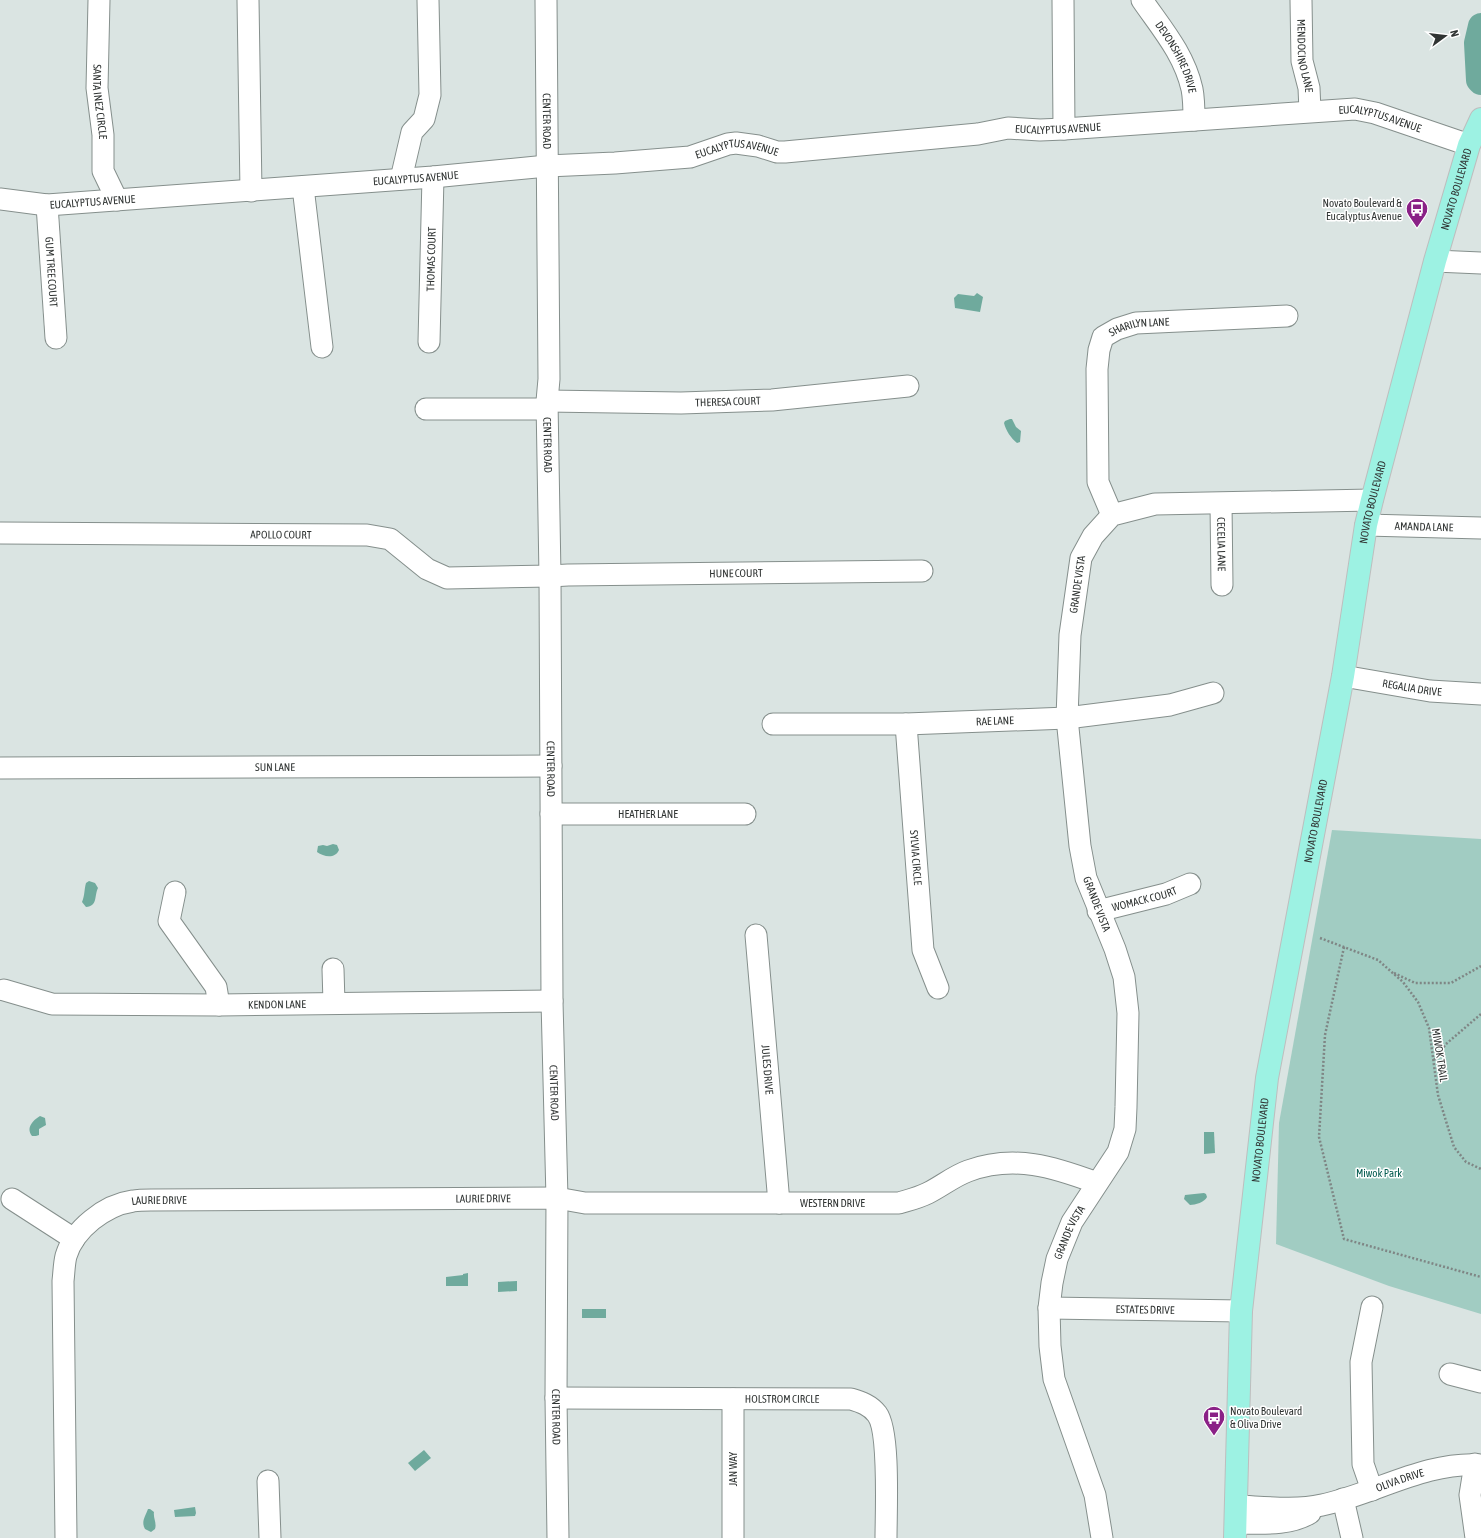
<svg xmlns="http://www.w3.org/2000/svg" width="1481" height="1538" viewBox="0 0 1481 1538" font-family="'Asap Condensed',sans-serif">
	<style>
		.green { fill: #a1ccc2 }
		.water { fill: #6faa9d }
		.lines { fill: none; stroke-linecap: round; stroke-linejoin: round }
		.river { stroke: #6faa9d; stroke-width: 26 }
		.minor-casing { stroke: #858f8c; stroke-width: 23 }
		.major-casing { stroke: #bdbebe; stroke-width: 24 }
		.path { stroke: #7f8685; stroke-width: 2.5; stroke-dasharray: 2 2; stroke-linecap: butt }
		.minor { stroke: #fff; stroke-width: 21 }
		.major { stroke: #9df2e3; stroke-width: 22 }
		.labels { text-anchor: middle; stroke-width: 3; stroke-linejoin: round; paint-order: stroke }
		.street-label { font-size: 11px; fill: #303433; stroke: #fff }
		.poi-label { font-size: 11px; fill: #303433; stroke: #fff; text-anchor: end }
		.park-label { font-size: 11px; fill: #025a4e; stroke: #fff }
	</style>
	<rect width="100%" height="100%" fill="#dae4e2"/>
	<!-- green -->
	<polygon class="green" points="1332,830 1481,839 1481,1314 1389,1286 1276,1244 1279,1123"/>
	<!-- water -->
	<g class="water">
		<polygon points="977,293 983,297 980,312 955,308 954,298 958,294 974,296"/>
		<path d="M1010,419H1012L1016,427L1021,431L1020,442L1017,443C1011,438 1006,431 1004,423L1005,421Z"/>
		<path d="M333,844L337,845L339,850C335,859 324,857 317,852L318,846L323,845L327,846Z"/>
		<path d="M89,881L95,883L98,888C94,896 98,906 86,907L82,902C85,895 84,890 86,883Z"/>
		<path d="M40,1116L45,1118L46,1125L39,1129V1135L36,1136H32C26,1128 32,1121 40,1116Z"/>
		<polygon points="1204,1132 1214,1132 1215,1153 1204,1154"/>
		<path d="M1204,1193L1206,1194L1207,1197C1205,1202 1195,1205 1190,1205L1184,1199L1185,1195Z"/>
		<polygon points="468,1273 468,1286 446,1286 446,1277 463,1275 463,1274"/>
		<polygon points="517,1281 517,1291 498,1292 498,1282"/>
		<rect x="582" y="1309" width="24" height="9"/>
		<polygon points="424,1450 431,1458 415,1471 408,1463"/>
		<polygon points="195,1507 196,1513 195,1516 175,1517 174,1510"/>
		<path d="M148,1509H150L154,1512C153,1518 157,1523 155,1529L151,1532L145,1529C141,1522 145,1517 148,1509Z"/>
	</g>
	<g class="lines">
		<!-- river -->
		<polyline class="river" points="1481,26 1477,43 1479,80 1481,82"/>
		<!-- minor casing -->
		<g class="minor-casing">
			<g id="minor">
				<path id="s1" d="M99,0L97,88L103,135V171L117,200"/>
				<polyline points="248,0 251,191"/>
				<path id="s2" d="M546,0L549,379L547,401L550,576L552,1001L557,1198L556,1398L558,1538"/>
				<polyline points="1063,0 1064,129"/>
				<path id="s3" d="M1142,0C1162,29 1184,54 1192,89C1194,99 1194,110 1194,120"/>
				<path id="s4" d="M1301,0L1302,61L1309,88L1310,111"/>
				<polyline points="401,179 412,132 424,119 430,95 428,0"/>
				<polyline points="303,187 322,347"/>
				<path id="s5" d="M0,199L47,205L433,177L547,166L615,163L690,157L728,144L736,143L758,146L777,152H785L978,134L1008,128L1040,130L1064,129L1355,109L1375,113L1469,145"/>
				<path id="s6" d="M47,205L56,338"/>
				<polyline points="1435,261 1481,263"/>
				<path id="s7" d="M429,342L433,177"/>
				<path id="s8" d="M547,401L681,403L772,400L908,386"/>
				<polyline points="426,409 547,409"/>
				<path id="s9" d="M1221,504L1222,585"/>
				<path id="s10" d="M1112,515L1098,482L1097,369L1099,350L1103,337L1117,329L1136,323L1287,316"/>
				<path id="s11" d="M1366,525L1481,528"/>
				<path id="s12" d="M0,533L367,535L390,539L427,569L447,578L550,576L568,575L922,571"/>
				<path id="s13" d="M1343,676L1430,691L1481,694"/>
				<path id="s14" d="M773,724H906L1067,718L1170,705L1213,693"/>
				<path id="s15" d="M906,724L923,950L938,988"/>
				<path id="s16" d="M0,768L551,766"/>
				<path id="s17" d="M551,814H745"/>
				<polyline points="175,892 169,921 216,987 219,1005"/>
				<path id="s18" d="M1098,911L1166,894L1190,884"/>
				<path id="s19" d="M756,935L779,1203"/>
				<polyline points="333,969 334,1003"/>
				<path id="s20" d="M4,990L52,1004L219,1005L552,1001"/>
				<polyline points="12,1199 74,1239"/>
				<polyline points="1372,1307 1361,1362 1363,1464 1372,1490"/>
				<path id="s21" d="M1049,1308L1241,1311"/>
				<polyline points="1450,1374 1481,1382"/>
				<path id="s22" d="M556,1398L851,1399C861,1402 870,1405 877,1414C890,1431 886,1513 886,1538"/>
				<polyline points="733,1399 733,1538"/>
				<polyline points="1475,1464 1470,1495 1476,1538"/>
				<polyline points="268,1481 270,1538"/>
				<polyline points="1343,1499 1352,1538"/>
				<path id="s23" d="M1237,1506C1263,1507 1296,1511 1322,1505C1375,1494 1425,1461 1481,1465"/>
				<path d="M1236,1523C1260,1523 1289,1526 1310,1513"/>
				<path id="s24" d="M66,1538L63,1281C64,1273 64,1264 66,1256C74,1229 105,1205 133,1201C139,1200 145,1200 151,1200L557,1198L585,1203H899C909,1200 918,1198 928,1193C942,1186 954,1176 968,1171C1014,1154 1054,1167 1097,1183"/>
				<path id="s25" d="M1102,1538L1095,1495L1054,1379L1050,1346L1049,1308L1052,1283L1057,1259L1072,1222L1118,1152L1125,1129L1126,1107L1128,1013L1124,977L1115,949L1086,878L1080,846L1067,718L1070,635L1081,558L1093,536L1112,515L1155,504L1372,500"/>
			</g>
		</g>
		<!-- major casing -->
		<g class="major-casing">
			<g id="major">
				<path id="s26" d="M1235,1538L1241,1311L1267,1078L1343,676L1366,525L1372,500L1435,261L1469,145L1481,119"/>
			</g>
		</g>
		<!-- path -->
		<g class="path">
			<polyline points="1320,938 1378,960 1403,982 1418,1002 1429,1028 1438,1095 1454,1147 1466,1162 1481,1169"/>
			<polyline points="1344,947 1325,1035 1319,1137 1344,1239 1481,1277"/>
			<polyline points="1394,973 1415,983 1451,983 1481,966"/>
			<polyline points="1434,1060 1446,1044 1481,1014"/>
		</g>
		<!-- minor -->
		<use href="#minor" class="minor"/>
		<!-- major -->
		<use href="#major" class="major"/>
	</g>
	<!-- icons -->
	<defs>
		<g id="bus-pin" transform="scale(1.15)"><path d="M0 17L-7.5 6A9.5 9.5 0 1 1 7.5 6Z" fill="#8a2186" stroke="#fff"/><path d="M-5-6H5V4H4V6H2V4H-2V6H-4V4H-5ZM-3.5-4V0h7V-4ZM-3.5 1.2v1.5H-2V1.2ZM2 1.2v1.5H3.5V1.2Z" fill="#fff"/></g>
	</defs>
	<g fill-rule="evenodd">
		<use href="#bus-pin" x="1417" y="209"/>
		<use href="#bus-pin" x="1214" y="1417"/>
	</g>
	<g class="labels">
		<!-- street labels -->
		<g class="street-label">
			<text dy="4" stroke="none"><textPath href="#s4" startOffset="56">MENDOCINO LANE</textPath></text>
			<text dy="4" stroke="none"><textPath href="#s3" startOffset="67">DEVONSHIRE DRIVE</textPath></text>
			<text dy="4" stroke="none"><textPath href="#s1" startOffset="102">SANTA INEZ CIRCLE</textPath></text>
			<text dy="4" stroke="none"><textPath href="#s5" startOffset="1389">EUCALYPTUS AVENUE</textPath></text>
			<text dy="4" stroke="none"><textPath href="#s2" startOffset="121">CENTER ROAD</textPath></text>
			<text dy="4" stroke="none"><textPath href="#s5" startOffset="1065">EUCALYPTUS AVENUE</textPath></text>
			<text dy="4" stroke="none"><textPath href="#s5" startOffset="741">EUCALYPTUS AVENUE</textPath></text>
			<text dy="4" stroke="none"><textPath href="#s5" startOffset="417">EUCALYPTUS AVENUE</textPath></text>
			<text dy="4" stroke="none"><textPath href="#s26" startOffset="1371">NOVATO BOULEVARD</textPath></text>
			<text dy="4" stroke="none"><textPath href="#s5" startOffset="93">EUCALYPTUS AVENUE</textPath></text>
			<text dy="4" stroke="none"><textPath href="#s7" startOffset="83">THOMAS COURT</textPath></text>
			<text dy="4" stroke="none"><textPath href="#s6" startOffset="67">GUM TREE COURT</textPath></text>
			<text dy="4" stroke="none"><textPath href="#s10" startOffset="220">SHARILYN LANE</textPath></text>
			<text dy="4" stroke="none"><textPath href="#s8" startOffset="181">THERESA COURT</textPath></text>
			<text dy="4" stroke="none"><textPath href="#s2" startOffset="445">CENTER ROAD</textPath></text>
			<text dy="4" stroke="none"><textPath href="#s26" startOffset="1047">NOVATO BOULEVARD</textPath></text>
			<text dy="4" stroke="none"><textPath href="#s11" startOffset="58">AMANDA LANE</textPath></text>
			<text dy="4" stroke="none"><textPath href="#s12" startOffset="281">APOLLO COURT</textPath></text>
			<text dy="4" stroke="none"><textPath href="#s9" startOffset="40">CECELIA LANE</textPath></text>
			<text dy="4" stroke="none"><textPath href="#s12" startOffset="749">HUNE COURT</textPath></text>
			<text dy="4" stroke="none"><textPath href="#s25" startOffset="989">GRANDE VISTA</textPath></text>
			<text dy="4" stroke="none"><textPath href="#s13" startOffset="70">REGALIA DRIVE</textPath></text>
			<text dy="4" stroke="none"><textPath href="#s14" startOffset="222">RAE LANE</textPath></text>
			<text dy="4" stroke="none"><textPath href="#s16" startOffset="275">SUN LANE</textPath></text>
			<text dy="4" stroke="none"><textPath href="#s2" startOffset="769">CENTER ROAD</textPath></text>
			<text dy="4" stroke="none"><textPath href="#s17" startOffset="97">HEATHER LANE</textPath></text>
			<text dy="4" stroke="none"><textPath href="#s26" startOffset="723">NOVATO BOULEVARD</textPath></text>
			<text dy="4" stroke="none"><textPath href="#s15" startOffset="134">SYLVIA CIRCLE</textPath></text>
			<text dy="4" stroke="none"><textPath href="#s18" startOffset="48">WOMACK COURT</textPath></text>
			<text transform="translate(1097 904) rotate(69)" y="4">GRANDE VISTA</text>
			<text dy="4" stroke="none"><textPath href="#s20" startOffset="275">KENDON LANE</textPath></text>
			<text transform="translate(1440 1055) rotate(81)" y="4">MIWOK TRAIL</text>
			<text dy="4" stroke="none"><textPath href="#s19" startOffset="135">JULES DRIVE</textPath></text>
			<text dy="4" stroke="none"><textPath href="#s2" startOffset="1093">CENTER ROAD</textPath></text>
			<text dy="4" stroke="none"><textPath href="#s26" startOffset="399">NOVATO BOULEVARD</textPath></text>
			<text dy="4" stroke="none"><textPath href="#s24" startOffset="723">LAURIE DRIVE</textPath></text>
			<text dy="4" stroke="none"><textPath href="#s24" startOffset="399">LAURIE DRIVE</textPath></text>
			<text dy="4" stroke="none"><textPath href="#s24" startOffset="1073">WESTERN DRIVE</textPath></text>
			<text dy="4" stroke="none"><textPath href="#s25" startOffset="317">GRANDE VISTA</textPath></text>
			<text dy="4" stroke="none"><textPath href="#s21" startOffset="96">ESTATES DRIVE</textPath></text>
			<text dy="4" stroke="none"><textPath href="#s22" startOffset="226">HOLSTROM CIRCLE</textPath></text>
			<text dy="4" stroke="none"><textPath href="#s2" startOffset="1417">CENTER ROAD</textPath></text>
			<text transform="translate(733 1469) rotate(-90)" y="4">JAN WAY</text>
			<text dy="4" stroke="none"><textPath href="#s23" startOffset="167">OLIVA DRIVE</textPath></text>
		</g>
		<!-- poi labels -->
		<g class="poi-label">
			<text x="1402" y="207">Novato Boulevard &amp;<tspan x="1402" dy="13">Eucalyptus Avenue</tspan></text>
			<text x="1230" y="1415" text-anchor="start">Novato Boulevard<tspan x="1230" dy="13">&amp; Oliva Drive</tspan></text>
		</g>
		<!-- park labels -->
		<g class="park-label">
			<text x="1379" y="1177">Miwok Park</text>
		</g>
	</g>
	<!-- north arrow -->
	<g transform="translate(1445 36) rotate(75)" stroke="#ffffff" stroke-width="3" paint-order="stroke">
	<path d="M0-3L7 15L0 10L-7 15Z" fill="#303433"/>
	<text y="-6" font-size="11" font-weight="bold" text-anchor="middle" fill="#303433">N</text>
	</g>
</svg>
